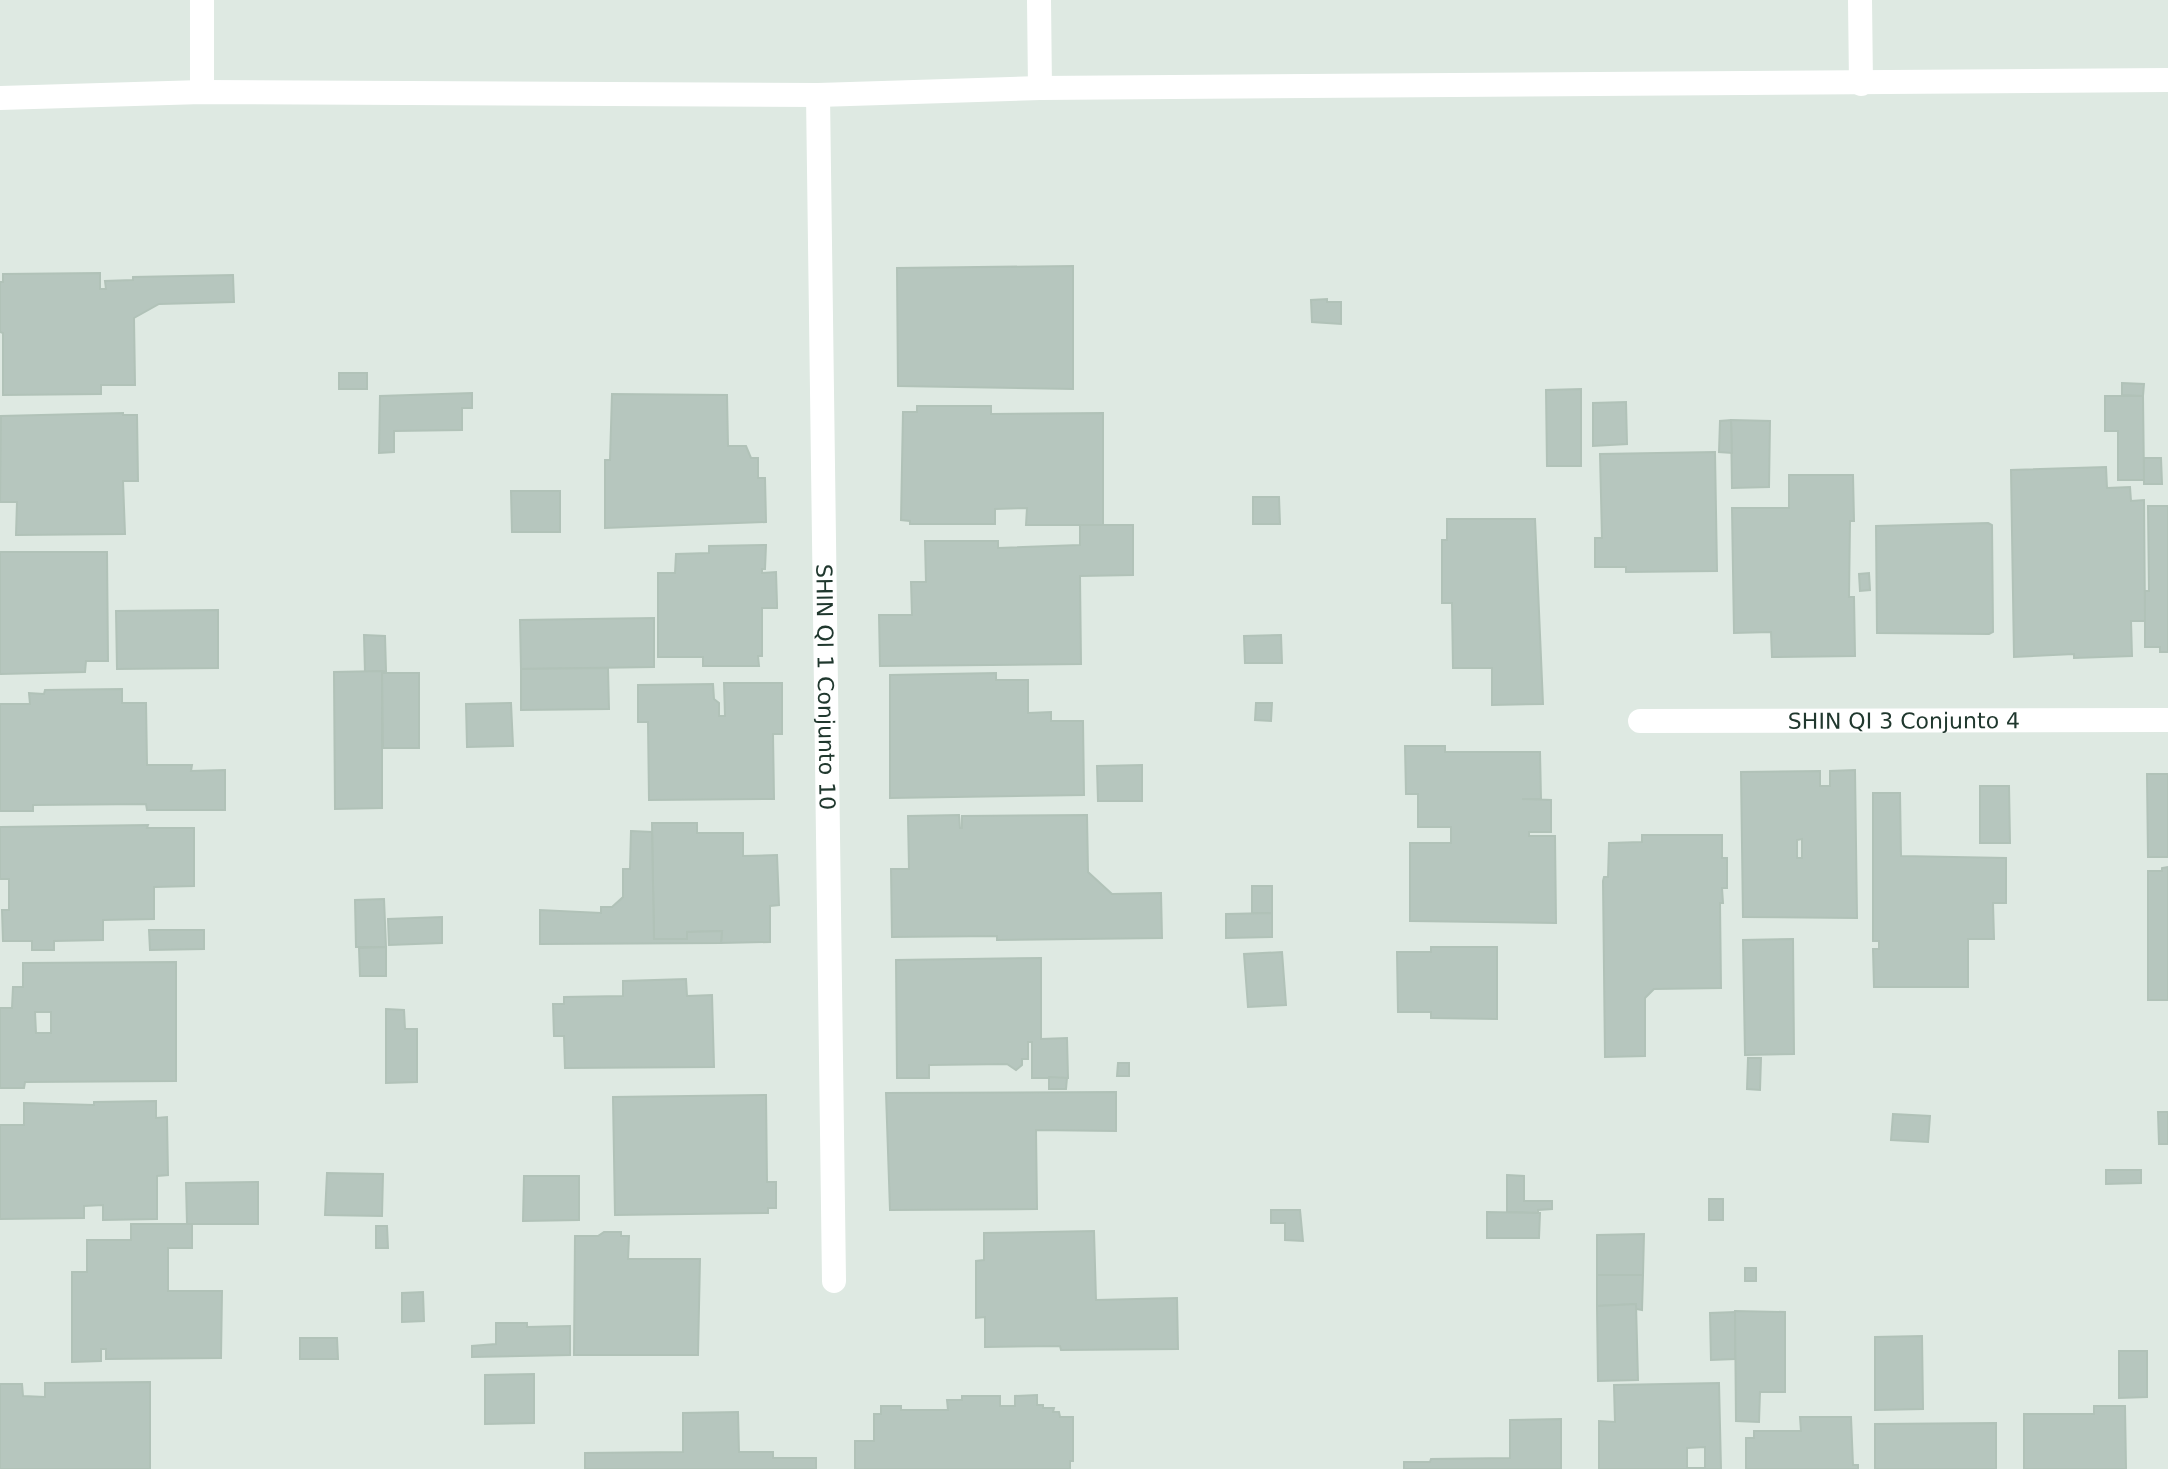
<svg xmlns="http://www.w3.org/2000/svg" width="2168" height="1469" viewBox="0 0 2168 1469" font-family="'DejaVu Sans',sans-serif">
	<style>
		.building { fill: #b6c6be; stroke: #b1c2b8; stroke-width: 2; fill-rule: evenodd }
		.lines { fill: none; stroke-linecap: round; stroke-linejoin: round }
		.minor { stroke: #fff; stroke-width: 24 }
		.tertiary { stroke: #fff; stroke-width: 24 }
		.labels { text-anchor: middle; stroke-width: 6; stroke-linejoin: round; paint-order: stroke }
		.street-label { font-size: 22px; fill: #20382e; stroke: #eef6f1 }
	</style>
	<rect width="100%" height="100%" fill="#dee9e2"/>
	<!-- building -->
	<g class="building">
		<polygon points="1073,266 1073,389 898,386 897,268"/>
		<polygon points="100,273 100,289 106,289 105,281 133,280 133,277 233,275 234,302 159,304 134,318 135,385 101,385 101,394 3,395 3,333 0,332 0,282 3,282 3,274"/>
		<polygon points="1327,299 1327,302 1341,302 1341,324 1312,322 1311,300"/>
		<rect x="339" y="373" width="28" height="16"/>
		<polygon points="2122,383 2144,384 2143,396 2122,395"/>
		<polygon points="1581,389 1581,466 1547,466 1546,390"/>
		<polygon points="472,393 472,408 462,408 462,430 394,431 394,452 379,453 380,396"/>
		<polygon points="612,394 727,395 728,446 746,446 751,458 758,458 758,478 765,478 766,522 605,528 605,460 610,460"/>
		<polygon points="2105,396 2143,396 2144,480 2118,480 2118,431 2105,431"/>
		<polygon points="1626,402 1627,444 1593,446 1593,403"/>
		<polygon points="917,406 991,406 991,414 1103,413 1103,525 1026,525 1027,508 995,509 995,524 910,524 910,521 901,520 903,412 917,412"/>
		<polygon points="123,413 123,415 137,415 138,481 123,481 125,534 16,535 17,502 0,502 1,416"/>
		<polygon points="1731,420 1770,421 1769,487 1732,488"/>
		<polygon points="1731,420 1732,453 1719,452 1720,421"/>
		<polygon points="1715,452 1717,571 1626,572 1626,567 1595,567 1595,538 1602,538 1600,454"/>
		<polygon points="2144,458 2161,458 2162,484 2144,484"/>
		<polygon points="2106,467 2107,488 2130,487 2131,501 2144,500 2145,621 2131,621 2132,656 2074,658 2074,654 2014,657 2011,470"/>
		<polygon points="1789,475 1853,475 1854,521 1850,521 1849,597 1854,597 1855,656 1772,657 1771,632 1734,633 1732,508 1789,508"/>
		<polygon points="511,491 560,491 560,532 512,532"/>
		<polygon points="1253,497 1279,497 1280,524 1253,524"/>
		<polygon points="2148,506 2168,506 2168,652 2160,652 2160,647 2145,647 2145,591 2149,591"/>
		<polygon points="1447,519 1535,519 1543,704 1492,705 1492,668 1453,668 1452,603 1442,603 1442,540 1447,540"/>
		<polygon points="1988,523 1992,525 1993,632 1989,634 1877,633 1876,526"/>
		<polygon points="1080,525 1133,525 1133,575 1080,576 1081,664 880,666 879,615 912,615 911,582 926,582 925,541 998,541 998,548 1080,545"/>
		<polygon points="766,545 765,569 762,569 762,573 776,572 777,604 777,608 762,608 762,656 758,656 759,666 703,666 703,657 658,657 658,573 675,573 676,554 709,553 709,546"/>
		<polygon points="0,552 107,552 108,661 86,661 85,672 0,674"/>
		<polygon points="1869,573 1870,590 1860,591 1859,574"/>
		<polygon points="218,610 218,668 117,669 116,611"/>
		<polygon points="654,618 654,667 521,669 520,620"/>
		<polygon points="364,635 385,636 386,671 365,672"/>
		<polygon points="1281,635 1282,663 1245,663 1244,636"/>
		<polygon points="608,668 609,709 521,710 521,669"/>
		<polygon points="382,671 382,808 335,809 334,672"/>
		<polygon points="382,673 419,673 419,748 383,748"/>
		<polygon points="996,673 996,680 1028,680 1028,713 1051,712 1051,721 1083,721 1084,795 890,798 890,675"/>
		<polygon points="724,683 782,683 782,734 773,734 774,799 649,800 648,722 638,722 638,685 713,684 714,699 719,703 719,716 725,716"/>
		<polygon points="122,689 122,703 146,703 147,765 192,765 191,771 225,770 225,810 147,810 146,804 33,805 33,811 0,811 0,704 30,704 29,693 44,694 45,690"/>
		<polygon points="511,703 513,746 467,747 466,704"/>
		<polygon points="1256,703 1272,703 1271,721 1255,720"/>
		<polygon points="1405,746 1445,746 1445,752 1540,752 1541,799 1522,799 1551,800 1551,832 1529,832 1529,836 1555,836 1556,923 1410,921 1410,843 1451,843 1451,827 1418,827 1418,794 1406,794"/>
		<polygon points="1142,765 1142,801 1098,801 1097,766"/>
		<path d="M1855,770L1857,918L1743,917L1741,772L1820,771V786H1830V771ZM1802,839V858H1797V840Z"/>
		<polygon points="2147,774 2168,774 2168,857 2148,857"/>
		<polygon points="1980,786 2009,786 2010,843 1980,843"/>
		<polygon points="1873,793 1900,793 1901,856 2006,858 2006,903 1993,903 1994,939 1968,939 1968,987 1874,987 1873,949 1879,949 1879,941 1873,941"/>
		<polygon points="959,815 960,828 962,828 962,816 1087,815 1088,872 1112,894 1161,893 1162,938 997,940 997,936 892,937 891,869 909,869 908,816"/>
		<polygon points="652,823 697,823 697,833 743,833 743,856 777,855 779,905 770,906 770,942 721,943 722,931 687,932 687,939 654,939"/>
		<polygon points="148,825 147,828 194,828 194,886 154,887 154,919 103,920 103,940 54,941 54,950 32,950 32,941 3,941 2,910 9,910 9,879 0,879 0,827"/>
		<polygon points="631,831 652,832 654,939 687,939 687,932 722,931 721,943 540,944 540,910 601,913 601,907 612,907 623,897 623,869 630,869"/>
		<polygon points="1642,835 1722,835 1722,858 1727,858 1727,888 1722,888 1723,903 1720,903 1721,988 1654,989 1645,998 1645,1056 1605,1057 1603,881 1604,877 1608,877 1609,843 1642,842"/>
		<polygon points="2168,867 2168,1000 2148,1000 2148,871 2162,871 2162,868"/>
		<rect x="1252" y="886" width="20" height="27"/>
		<polygon points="384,899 386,947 356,947 355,900"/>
		<polygon points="1272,913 1272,937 1226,938 1226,914"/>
		<polygon points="442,917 442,943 389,945 388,919"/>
		<polygon points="149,930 204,930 204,949 150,950"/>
		<polygon points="1793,939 1794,1054 1745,1055 1743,940"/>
		<polygon points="386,947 386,976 360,976 359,948"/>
		<polygon points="1431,947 1497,947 1497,1019 1431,1018 1431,1012 1398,1012 1397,952 1431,952"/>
		<polygon points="1282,952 1286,1005 1248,1007 1244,954"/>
		<polygon points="1041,958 1041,1039 1067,1038 1068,1078 1032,1078 1032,1042 1028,1042 1028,1059 1022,1059 1022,1065 1016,1070 1007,1064 929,1065 929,1078 897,1078 896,960"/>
		<path d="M176,962V1081L25,1082L24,1088H0V1008H12L13,987H23V963ZM35,1012H51V1033H36Z"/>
		<polygon points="686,979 687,996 712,995 714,1067 565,1068 564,1036 554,1036 553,1004 564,1004 564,997 623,996 623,981"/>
		<polygon points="386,1009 404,1010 405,1029 417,1029 417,1082 386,1083"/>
		<polygon points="1748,1058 1761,1058 1760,1090 1747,1089"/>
		<polygon points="1118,1063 1129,1063 1129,1076 1117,1076"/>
		<polygon points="1049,1077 1067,1078 1066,1089 1049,1089"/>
		<polygon points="1116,1092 1116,1131 1036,1130 1037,1209 890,1210 886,1093"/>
		<polygon points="766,1095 767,1182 776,1182 776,1208 768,1208 768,1213 615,1215 613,1097"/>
		<polygon points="156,1101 156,1118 167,1117 168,1175 157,1176 157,1219 103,1220 103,1205 84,1206 84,1218 0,1219 0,1125 24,1125 24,1103 94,1105 94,1102"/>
		<polygon points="2158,1112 2168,1112 2168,1144 2159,1144"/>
		<polygon points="1893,1114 1930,1116 1928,1142 1891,1140"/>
		<polygon points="2106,1170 2141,1170 2141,1183 2106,1184"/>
		<polygon points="327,1173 383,1174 382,1216 325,1215"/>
		<polygon points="1507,1175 1524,1176 1524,1201 1552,1201 1552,1209 1538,1210 1538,1213 1507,1212"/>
		<polygon points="524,1176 579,1176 579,1220 523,1221"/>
		<polygon points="258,1182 258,1224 187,1224 186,1183"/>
		<rect x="1709" y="1199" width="14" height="21"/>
		<polygon points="1271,1210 1300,1210 1303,1241 1285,1240 1285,1223 1271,1223"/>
		<polygon points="1487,1212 1540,1213 1539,1238 1487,1238"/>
		<polygon points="131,1224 192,1224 192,1248 168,1248 168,1291 222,1291 221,1358 106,1359 106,1349 101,1349 101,1361 72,1362 72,1272 87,1272 87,1240 131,1240"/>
		<polygon points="376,1226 387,1226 388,1248 376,1248"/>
		<polygon points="1094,1231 1096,1300 1177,1298 1178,1349 1061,1350 1060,1346 985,1347 985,1317 976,1318 976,1261 984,1260 984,1233"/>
		<polygon points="604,1232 621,1232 621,1236 629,1236 628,1259 700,1259 698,1355 574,1355 575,1236 598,1236"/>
		<polygon points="1644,1234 1643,1275 1597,1275 1597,1235"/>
		<rect x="1745" y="1268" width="11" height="13"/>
		<polygon points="1597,1275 1643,1275 1642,1310 1636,1309 1636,1304 1597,1306"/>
		<polygon points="423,1292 424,1321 402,1322 402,1293"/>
		<polygon points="1636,1304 1638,1380 1598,1381 1597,1306"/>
		<polygon points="1735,1311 1785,1312 1785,1392 1760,1392 1759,1422 1736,1421"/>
		<polygon points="1735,1312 1735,1359 1711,1360 1710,1313"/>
		<polygon points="496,1323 527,1323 527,1327 570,1326 570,1355 472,1357 472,1346 496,1344"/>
		<polygon points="1922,1336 1923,1409 1875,1410 1875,1337"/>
		<polygon points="300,1338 337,1338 338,1359 300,1359"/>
		<polygon points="2119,1351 2147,1351 2147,1397 2119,1398"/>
		<polygon points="534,1374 534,1423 485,1424 485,1375"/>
		<polygon points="150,1382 150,1469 0,1469 0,1384 22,1384 23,1396 45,1397 45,1383"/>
		<path d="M1719,1383L1721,1469H1599V1421L1615,1422L1614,1385ZM1705,1447V1468H1687V1448Z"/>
		<polygon points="1037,1395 1037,1405 1043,1405 1043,1408 1054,1408 1053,1412 1059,1412 1060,1417 1073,1417 1073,1461 1070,1461 1070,1469 855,1469 855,1441 874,1441 874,1414 881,1414 881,1406 901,1406 901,1410 948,1410 947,1400 962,1400 962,1396 1000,1396 1000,1406 1015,1406 1015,1396"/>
		<polygon points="2094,1406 2125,1406 2126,1469 2024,1469 2024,1414 2094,1414"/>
		<polygon points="738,1412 739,1452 773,1452 773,1458 816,1458 816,1469 585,1469 585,1453 683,1452 683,1413"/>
		<polygon points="1800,1417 1851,1417 1853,1465 1858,1465 1858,1469 1746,1469 1746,1438 1754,1438 1754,1431 1801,1431"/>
		<polygon points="1561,1419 1561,1469 1404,1469 1404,1462 1430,1462 1431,1459 1510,1458 1510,1420"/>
		<polygon points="1996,1423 1996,1469 1875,1469 1875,1424"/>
	</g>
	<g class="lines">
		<!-- minor -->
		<g class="minor">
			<polyline points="202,0 202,92"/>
			<polyline points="1039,0 1040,88"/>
			<polyline points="1860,0 1861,84"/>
			<path id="s1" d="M818,95L834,1281"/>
			<path id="s2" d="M1640,721L2168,720"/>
		</g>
		<!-- tertiary -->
		<polyline class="tertiary" points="0,98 202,92 818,95 1040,88 2168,80"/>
	</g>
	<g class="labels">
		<!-- street labels -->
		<g class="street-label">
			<text dy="8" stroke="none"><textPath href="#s1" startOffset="592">SHIN QI 1 Conjunto 10</textPath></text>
			<text dy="8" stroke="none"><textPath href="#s2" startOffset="264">SHIN QI 3 Conjunto 4</textPath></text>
		</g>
	</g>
</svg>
